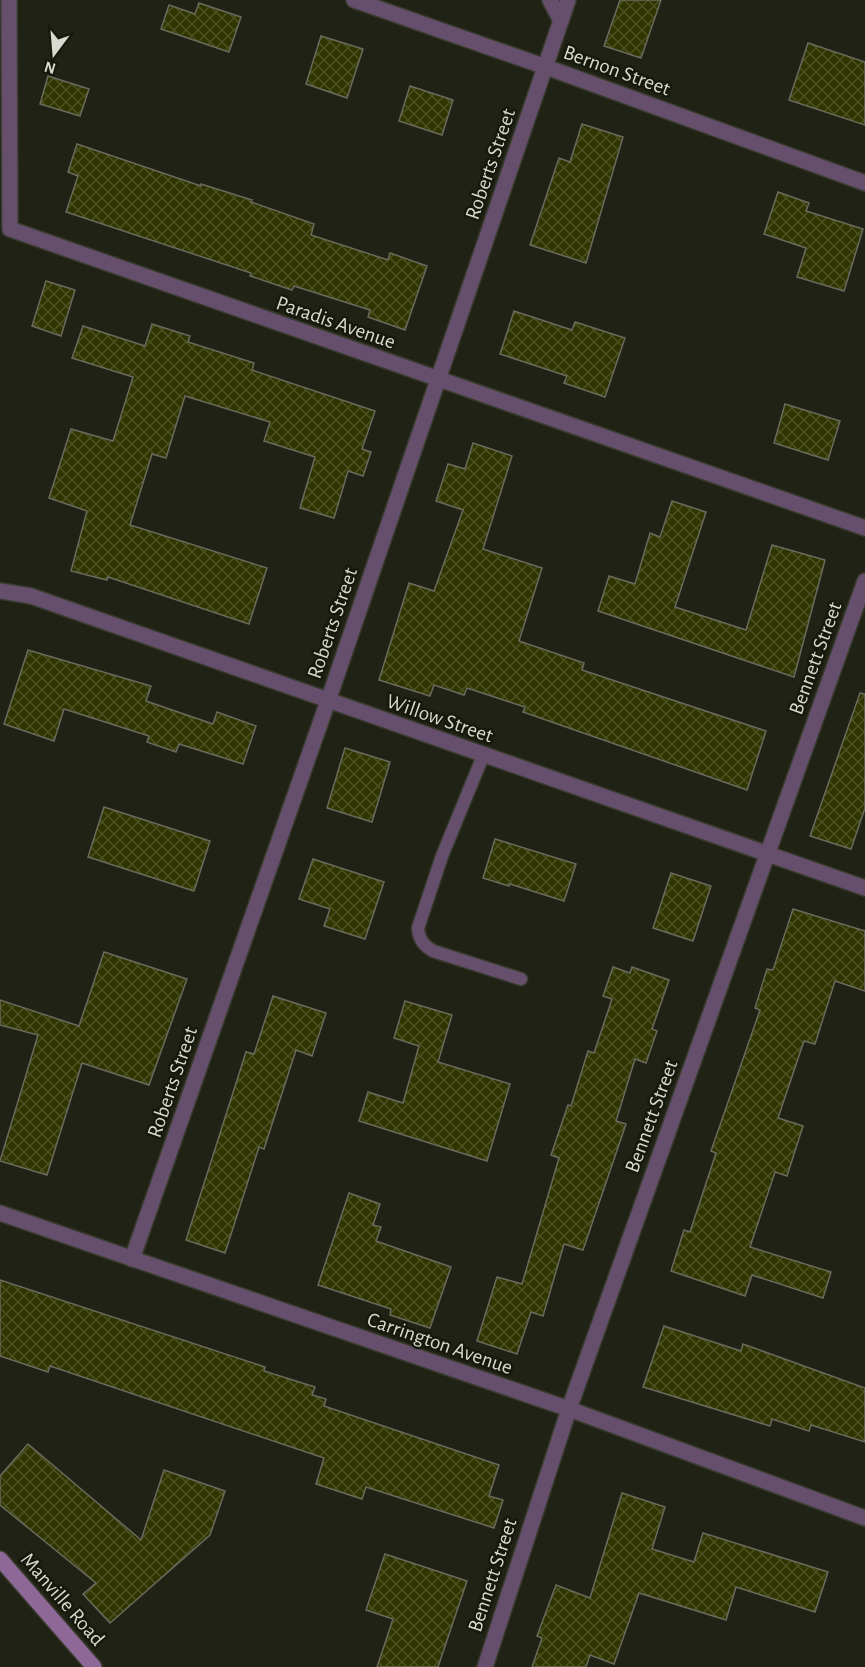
<svg xmlns="http://www.w3.org/2000/svg" width="865" height="1667" viewBox="0 0 865 1667" font-family="'Alegreya Sans',sans-serif">
	<style>
		.building { fill: url(#building-cross-hatch); stroke: #696b5d; stroke-width: 1.5 }
		.lines { fill: none; stroke-linecap: round; stroke-linejoin: round }
		.service-casing { stroke: #3a3c30; stroke-width: 15 }
		.minor-casing { stroke: #3a3c30; stroke-width: 18 }
		.tertiary-casing { stroke: #3a3c30; stroke-width: 18 }
		.secondary-casing { stroke: #3a3c30; stroke-width: 18 }
		.service { stroke: #664f6c; stroke-width: 12 }
		.minor { stroke: #664f6c; stroke-width: 15 }
		.tertiary { stroke: #664f6c; stroke-width: 15 }
		.secondary { stroke: #8e6896; stroke-width: 15 }
		.labels { text-anchor: middle; stroke-width: 5; stroke-linejoin: round; paint-order: stroke }
		.street-label { font-size: 21px; fill: #d8dad1; stroke: #17190d }
	</style>
	<defs>
		<pattern id="building-cross-hatch" width="8" height="8" patternUnits="userSpaceOnUse" patternTransform="scale(1.5)"><rect width="8" height="8" fill="#303500"/><path d="M0 0l8 8M0 8l8-8" fill="none" stroke="#4d5224"/></pattern>
	</defs>
	<rect width="100%" height="100%" fill="#202216"/>
	<!-- building -->
	<g class="building">
		<polygon points="620,0 661,0 641,58 604,46"/>
		<polygon points="199,3 241,17 229,52 161,29 169,5 195,14"/>
		<polygon points="321,36 363,49 347,98 306,84"/>
		<polygon points="808,43 865,62 865,125 789,100"/>
		<polygon points="48,76 89,89 80,116 40,104"/>
		<polygon points="410,86 453,100 442,135 399,121"/>
		<polygon points="582,124 623,137 586,263 530,245 559,158 570,162"/>
		<polygon points="77,144 201,186 201,184 252,200 251,202 314,224 311,235 388,260 390,253 427,266 405,330 368,317 370,310 294,286 292,290 250,276 251,273 66,212 78,176 68,172"/>
		<polygon points="778,192 809,203 806,211 863,229 844,291 797,277 806,248 764,234"/>
		<polygon points="46,281 75,290 61,336 32,326"/>
		<polygon points="514,311 572,330 575,322 625,338 605,397 564,383 567,376 500,354"/>
		<polygon points="152,324 190,336 188,342 254,363 252,370 375,411 362,449 371,452 363,476 348,471 334,518 300,508 315,457 264,441 270,422 185,396 166,458 152,454 130,525 267,568 249,624 108,577 107,580 71,571 87,511 49,498 71,429 113,441 133,377 72,358 83,326 145,346"/>
		<polygon points="785,404 840,421 828,460 774,443"/>
		<polygon points="473,443 512,456 483,549 542,568 519,641 584,663 582,670 766,731 747,790 523,712 525,707 467,688 464,695 434,685 430,696 379,680 409,583 434,591 463,510 436,501 448,464 465,469"/>
		<polygon points="672,501 706,512 675,607 746,630 772,545 825,560 794,677 598,611 609,576 635,584 650,533 660,537"/>
		<polygon points="28,650 151,686 146,701 213,724 217,712 256,726 243,764 179,744 176,752 147,742 149,736 64,709 54,741 4,724"/>
		<polygon points="860,693 865,694 865,808 851,849 810,836"/>
		<polygon points="345,748 390,762 372,822 327,808"/>
		<polygon points="104,807 210,841 194,891 88,857"/>
		<polygon points="495,839 576,864 564,901 510,884 509,886 483,878"/>
		<polygon points="313,859 384,882 365,939 324,926 330,909 299,899"/>
		<polygon points="671,873 711,886 693,941 653,928"/>
		<polygon points="793,909 865,931 865,991 835,981 815,1044 804,1041 778,1118 803,1126 787,1176 775,1172 750,1247 831,1272 823,1298 752,1275 745,1296 671,1271 684,1230 690,1232 716,1153 711,1151 760,1010 755,1008 767,969 773,970"/>
		<polygon points="104,952 187,979 149,1085 82,1063 47,1175 0,1161 38,1035 0,1025 0,1000 79,1026"/>
		<polygon points="613,967 630,973 632,967 669,980 652,1029 657,1031 646,1063 635,1059 616,1121 626,1124 583,1250 564,1244 543,1316 531,1312 517,1354 477,1341 497,1277 522,1284 559,1158 551,1155 568,1105 571,1106 588,1051 594,1053 612,999 603,996"/>
		<polygon points="273,996 326,1013 312,1056 296,1050 264,1149 259,1147 225,1253 186,1240 246,1052 254,1054"/>
		<polygon points="405,1001 452,1015 438,1062 510,1084 487,1161 359,1121 368,1092 403,1103 419,1046 394,1038"/>
		<polygon points="349,1193 380,1204 373,1225 381,1227 376,1241 451,1267 430,1328 390,1315 391,1309 318,1285"/>
		<polygon points="0,1280 265,1367 264,1371 315,1387 312,1395 326,1399 324,1406 499,1465 489,1496 503,1500 494,1528 366,1487 362,1499 316,1484 324,1458 50,1366 48,1372 0,1356"/>
		<polygon points="664,1326 741,1351 743,1344 865,1388 865,1442 811,1425 809,1431 772,1419 770,1426 643,1387"/>
		<polygon points="28,1444 141,1540 164,1470 225,1491 210,1535 110,1623 83,1594 96,1583 0,1505 0,1476"/>
		<polygon points="622,1493 665,1507 652,1549 694,1562 703,1533 828,1572 815,1612 736,1587 726,1620 639,1593 614,1664 590,1655 586,1667 532,1667 542,1638 537,1636 556,1585 590,1598"/>
		<polygon points="385,1554 467,1581 438,1667 377,1667 393,1619 366,1610"/>
	</g>
	<g class="lines">
		<!-- service casing -->
		<g class="service-casing">
			<path id="service" d="M483,756L442,856L418,928C419,939 423,945 433,951L521,979"/>
		</g>
		<!-- minor casing -->
		<g class="minor-casing">
			<g id="minor">
				<polyline points="9,0 10,229 865,528"/>
				<polyline points="550,0 561,21"/>
				<polyline points="0,591 31,596 865,888"/>
				<polyline points="0,1213 569,1409 865,1518"/>
				<polyline points="132,1259 328,701 568,0"/>
				<polyline points="485,1667 569,1409 865,581"/>
			</g>
		</g>
		<!-- tertiary casing -->
		<g class="tertiary-casing">
			<polyline id="tertiary" points="354,0 546,67 865,183"/>
		</g>
		<!-- secondary casing -->
		<g class="secondary-casing">
			<polyline id="secondary" points="0,1559 94,1667"/>
		</g>
		<!-- service -->
		<use href="#service" class="service"/>
		<!-- minor -->
		<use href="#minor" class="minor"/>
		<!-- tertiary -->
		<use href="#tertiary" class="tertiary"/>
		<!-- secondary -->
		<use href="#secondary" class="secondary"/>
	</g>
	<g class="labels">
		<!-- street labels -->
		<g class="street-label">
			<text transform="translate(617 70) rotate(20)" y="7">Bernon Street</text>
			<text transform="translate(490 164) rotate(-71)" y="7">Roberts Street</text>
			<text transform="translate(336 322) rotate(19)" y="7">Paradis Avenue</text>
			<text transform="translate(332 623) rotate(-71)" y="7">Roberts Street</text>
			<text transform="translate(815 658) rotate(-70)" y="7">Bennett Street</text>
			<text transform="translate(440 718) rotate(19)" y="7">Willow Street</text>
			<text transform="translate(172 1082) rotate(-71)" y="7">Roberts Street</text>
			<text transform="translate(651 1116) rotate(-70)" y="7">Bennett Street</text>
			<text transform="translate(440 1343) rotate(19)" y="7">Carrington Avenue</text>
			<text transform="translate(492 1575) rotate(-72)" y="7">Bennett Street</text>
			<text transform="translate(63 1599) rotate(49)" y="7">Manville Road</text>
		</g>
	</g>
	<!-- north arrow -->
	<g transform="translate(54 54) rotate(196)" stroke="#17190d" stroke-width="4.5" paint-order="stroke">
	<path d="M0-4.5L10 22L0 15L-10 22Z" fill="#d8dad1"/>
	<text y="-9" font-size="16" font-weight="bold" text-anchor="middle" fill="#d8dad1">N</text>
	</g>
</svg>
